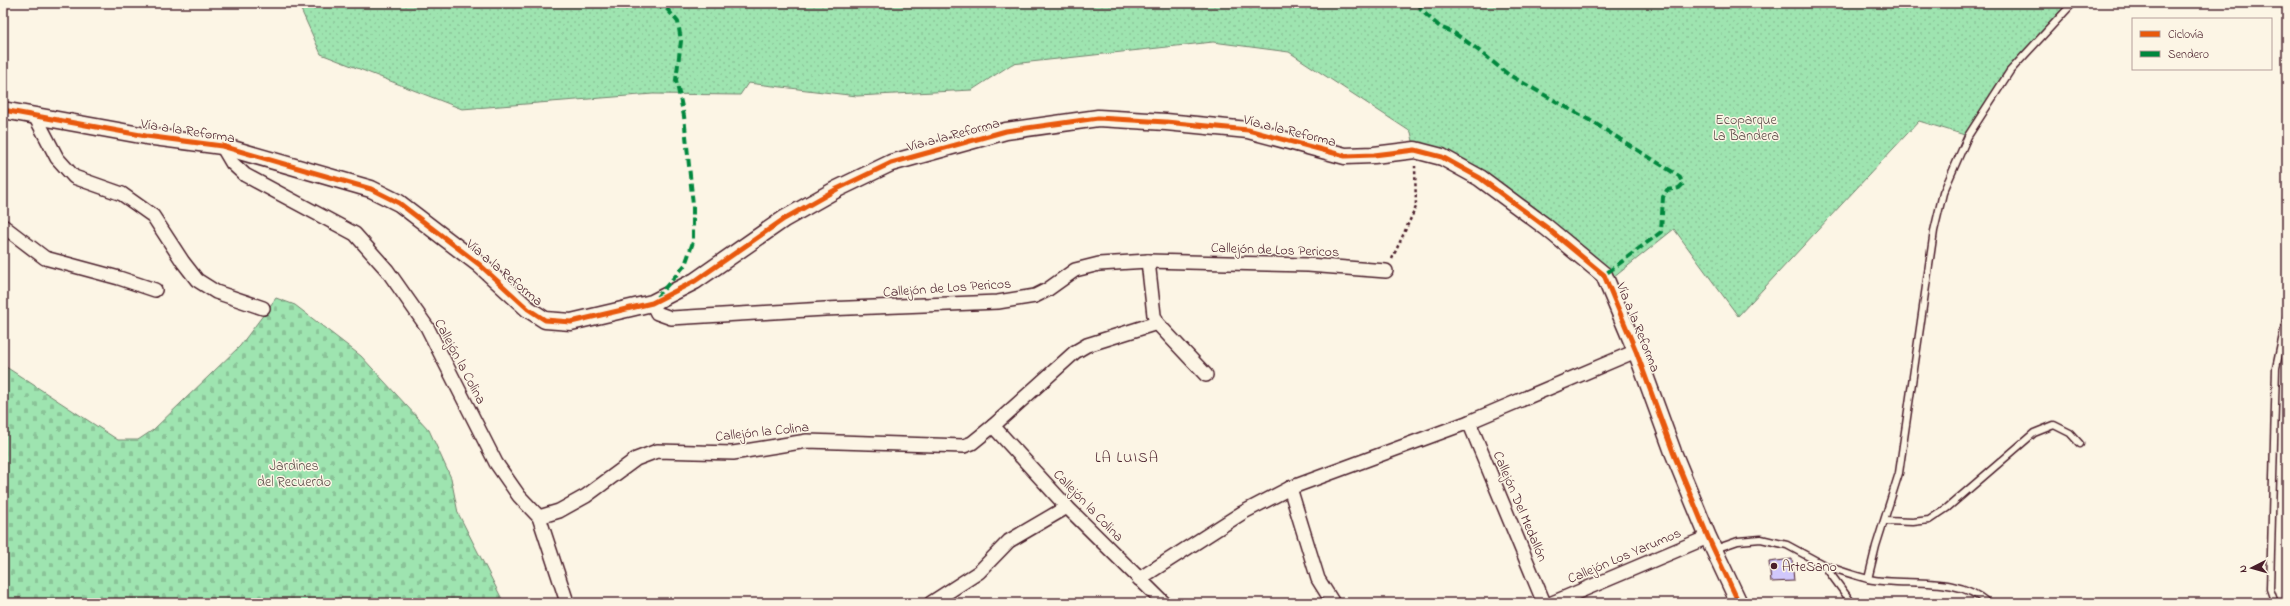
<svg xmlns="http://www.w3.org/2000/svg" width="2290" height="606" viewBox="0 0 2290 606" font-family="'Indie Flower',sans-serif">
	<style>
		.cemetery { fill: url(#cemetery-stones); stroke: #74826e }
		.park { fill: url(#park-dots); stroke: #74826e }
		.building { fill: #d1c8fb; stroke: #4a1f2b }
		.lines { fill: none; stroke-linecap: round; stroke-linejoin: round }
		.service-casing { stroke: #4a1f2b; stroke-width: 9 }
		.minor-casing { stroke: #4a1f2b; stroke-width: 16 }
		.tertiary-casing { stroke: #4a1f2b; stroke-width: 19 }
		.path { stroke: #4a1f2b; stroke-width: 2.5; stroke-dasharray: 3 3; stroke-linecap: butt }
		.service { stroke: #fcf5e5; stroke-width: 6 }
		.minor { stroke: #fcf5e5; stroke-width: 13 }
		.tertiary { stroke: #fcf5e5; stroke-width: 16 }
		.quiet { stroke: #00873e; stroke-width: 4; stroke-dasharray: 8 4; stroke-linecap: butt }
		.cycleway-casing { stroke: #fcf5e5; stroke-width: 8 }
		.cycleway { stroke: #e8590c; stroke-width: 5 }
		.poi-dot { fill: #4a1f2b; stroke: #fcf5e5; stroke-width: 1.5 }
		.labels { text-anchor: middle; stroke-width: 3; stroke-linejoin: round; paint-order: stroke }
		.park-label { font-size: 14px; fill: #5f504c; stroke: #fcf5e5 }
		.street-label { font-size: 14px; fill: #4a1f2b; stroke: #fcf5e5 }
		.poi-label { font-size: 14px; fill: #4a1f2b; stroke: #fcf5e5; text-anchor: start }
		.neighbourhood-label { font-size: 15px; letter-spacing: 1px; fill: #4a1f2b; stroke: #fcf5e5 }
	</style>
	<defs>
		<pattern id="cemetery-stones" width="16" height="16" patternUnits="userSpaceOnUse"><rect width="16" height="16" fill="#9ee4b0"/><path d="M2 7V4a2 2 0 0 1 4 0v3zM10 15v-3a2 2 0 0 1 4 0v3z" fill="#8ac398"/></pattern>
		<pattern id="park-dots" width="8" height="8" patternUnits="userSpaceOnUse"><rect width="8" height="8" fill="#9ee4b0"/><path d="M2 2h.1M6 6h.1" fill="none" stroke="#8ac398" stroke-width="1.8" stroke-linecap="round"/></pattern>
	</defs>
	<rect width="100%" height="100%" fill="#fcf5e5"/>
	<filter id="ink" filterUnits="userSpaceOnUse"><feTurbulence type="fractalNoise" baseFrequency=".025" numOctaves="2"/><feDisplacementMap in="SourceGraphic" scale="8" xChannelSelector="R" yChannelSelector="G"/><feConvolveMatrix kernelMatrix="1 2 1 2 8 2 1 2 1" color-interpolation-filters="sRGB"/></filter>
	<g filter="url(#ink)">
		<!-- cemetery -->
		<polygon class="cemetery" points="276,298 295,305 361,356 429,430 451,478 458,513 504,603 3,603 3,365 118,440 138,440 153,430 240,346"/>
		<!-- park -->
		<polygon class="park" points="298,3 2073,3 2010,71 1968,136 1919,121 1738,316 1674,229 1608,282 1480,178 1415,150 1411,132 1289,52 1213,42 1012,64 972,90 857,96 748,83 740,95 653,94 462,109 321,54"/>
		<!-- building -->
		<polygon class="building" points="1792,559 1794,581 1771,582 1769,562"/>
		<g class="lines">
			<!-- service casing -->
			<g class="service-casing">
				<g id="service">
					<polyline points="1885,521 1913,522 1929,520 1947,508 2034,433 2054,425 2070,433 2080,444"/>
					<polyline points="1715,549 1738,541 1761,539 1787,545 1824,565 1852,603"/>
					<path d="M1824,565C1838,570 1853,575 1868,579C1908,587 1955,574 1988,603"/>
					<polyline points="1868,579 1876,546 1899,473 1934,231 1943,193 1968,136 2010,71 2073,3"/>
					<polyline points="2275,603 2270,589 2276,368 2287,316"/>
				</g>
			</g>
			<!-- minor casing -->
			<g class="minor-casing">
				<g id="minor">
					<polyline points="35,116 57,158 74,177 122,194 153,216 183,262 197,280 216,292 263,308"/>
					<polyline points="222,146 232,163 245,175 355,234 387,270 427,327 496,463 519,496 539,517 566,599"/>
					<polyline points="3,226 45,258 119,278 155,290"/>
					<polyline points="1148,261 1154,315 1157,323 1206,375"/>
					<polyline points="652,303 657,313 671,318 825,309 998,302 1035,296 1047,290 1075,270 1099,264 1148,261 1308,265 1386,271"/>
					<polyline points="1469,422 1544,603"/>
					<polyline points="993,426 1075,352 1087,345 1157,323"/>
					<polyline points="1290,488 1318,579 1333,603"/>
					<polyline points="539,517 559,511 586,496 636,459 657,451 733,453 807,441 964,446 972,443 993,426 1067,507 1164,603"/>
					<polyline points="1139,579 1242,513 1290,488 1469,422 1636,351"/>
					<polyline points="931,603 979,572 1009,541 1067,507"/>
					<polyline points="1552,603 1708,537"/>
				</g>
			</g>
			<!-- tertiary casing -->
			<g class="tertiary-casing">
				<polyline id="tertiary" points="3,110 146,136 222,146 371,189 399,203 480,265 528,309 545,320 571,322 652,303 695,281 784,219 837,189 891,163 1006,131 1098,118 1166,122 1248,130 1345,156 1374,155 1415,150 1442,157 1480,178 1546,227 1604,275 1636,351 1673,452 1708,537 1739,603"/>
			</g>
			<!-- path -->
			<polyline class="path" points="1392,259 1416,207 1415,166"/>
			<!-- service -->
			<use href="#service" class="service"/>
			<!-- minor -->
			<use href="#minor" class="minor"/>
			<!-- tertiary -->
			<use href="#tertiary" class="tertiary"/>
			<!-- quiet -->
			<g class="quiet">
				<polyline points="656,3 668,10 678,22 681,41 676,80 684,116 693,205 693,242 685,265 657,297"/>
				<polyline points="1419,3 1421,10 1440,27 1454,33 1473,46 1509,75 1591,121 1679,176 1683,184 1679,188 1667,190 1663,197 1661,232 1604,275"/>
			</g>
			<!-- cycleway casing -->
			<g class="cycleway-casing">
				<polyline id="cycleway" points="3,110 146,136 222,146 371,189 399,203 480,265 528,309 545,320 571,322 652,303 695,281 784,219 837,189 891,163 1006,131 1098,118 1166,122 1248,130 1345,156 1374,155 1415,150 1442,157 1480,178 1546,227 1604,275 1636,351 1673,452 1708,537 1739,603"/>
			</g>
			<!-- cycleway -->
			<use href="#cycleway" class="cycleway"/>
		</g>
	</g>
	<!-- markers -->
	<circle class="poi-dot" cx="1774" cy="566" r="4"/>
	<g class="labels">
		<!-- park labels -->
		<g class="park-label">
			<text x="1746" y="124">Ecoparque<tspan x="1746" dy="16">La Bandera</tspan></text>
			<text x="294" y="470">Jardines<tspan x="294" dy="16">del Recuerdo</tspan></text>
		</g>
		<!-- street labels -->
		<g class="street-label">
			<text transform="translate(188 130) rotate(9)" y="5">Vía a la Reforma</text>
			<text transform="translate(1290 130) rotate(14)" y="5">Vía a la Reforma</text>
			<text transform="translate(953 134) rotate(-15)" y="5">Vía a la Reforma</text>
			<text transform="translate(1275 249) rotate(2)" y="5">Callejón de Los Pericos</text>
			<text transform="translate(505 272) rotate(40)" y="5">Vía a la Reforma</text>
			<text transform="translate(947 287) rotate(-4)" y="5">Callejón de Los Pericos</text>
			<text transform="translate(1639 327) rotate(68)" y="5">Vía a la Reforma</text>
			<text transform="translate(461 361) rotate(62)" y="5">Callejón la Colina</text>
			<text transform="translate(762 431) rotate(-6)" y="5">Callejón la Colina</text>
			<text transform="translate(1089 505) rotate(46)" y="5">Callejón la Colina</text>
			<text transform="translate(1521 506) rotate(67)" y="5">Callejón Del Medallón</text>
			<text transform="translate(1624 555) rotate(-23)" y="5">Callejón Los Yarumos</text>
		</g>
		<!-- poi labels -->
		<g class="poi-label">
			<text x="1782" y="571">ArteSano</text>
		</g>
		<!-- neighbourhood labels -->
		<g class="neighbourhood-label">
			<text x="1127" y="462">LA LUISA</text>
		</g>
	</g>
	<!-- margin -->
	<rect width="2290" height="606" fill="none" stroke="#fcf5e5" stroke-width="16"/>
	<rect x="8" y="8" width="2274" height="590" fill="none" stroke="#4a1f2b" stroke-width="1.5" filter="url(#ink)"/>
	<!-- legend -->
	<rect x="2132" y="18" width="140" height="52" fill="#fcf5e5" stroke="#b59f9b"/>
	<rect x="2140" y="31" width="20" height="6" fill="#e8590c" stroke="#b59f9b"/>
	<text x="2168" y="38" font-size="12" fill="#4a1f2b">Ciclovía</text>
	<rect x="2140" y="51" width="20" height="6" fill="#00873e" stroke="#b59f9b"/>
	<text x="2168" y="58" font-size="12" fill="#4a1f2b">Sendero</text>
	<!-- north arrow -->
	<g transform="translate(2252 568) rotate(264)" stroke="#fcf5e5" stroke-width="3" paint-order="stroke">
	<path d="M0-3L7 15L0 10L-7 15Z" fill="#4a1f2b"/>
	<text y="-6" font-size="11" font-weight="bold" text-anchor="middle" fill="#4a1f2b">N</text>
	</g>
</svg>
